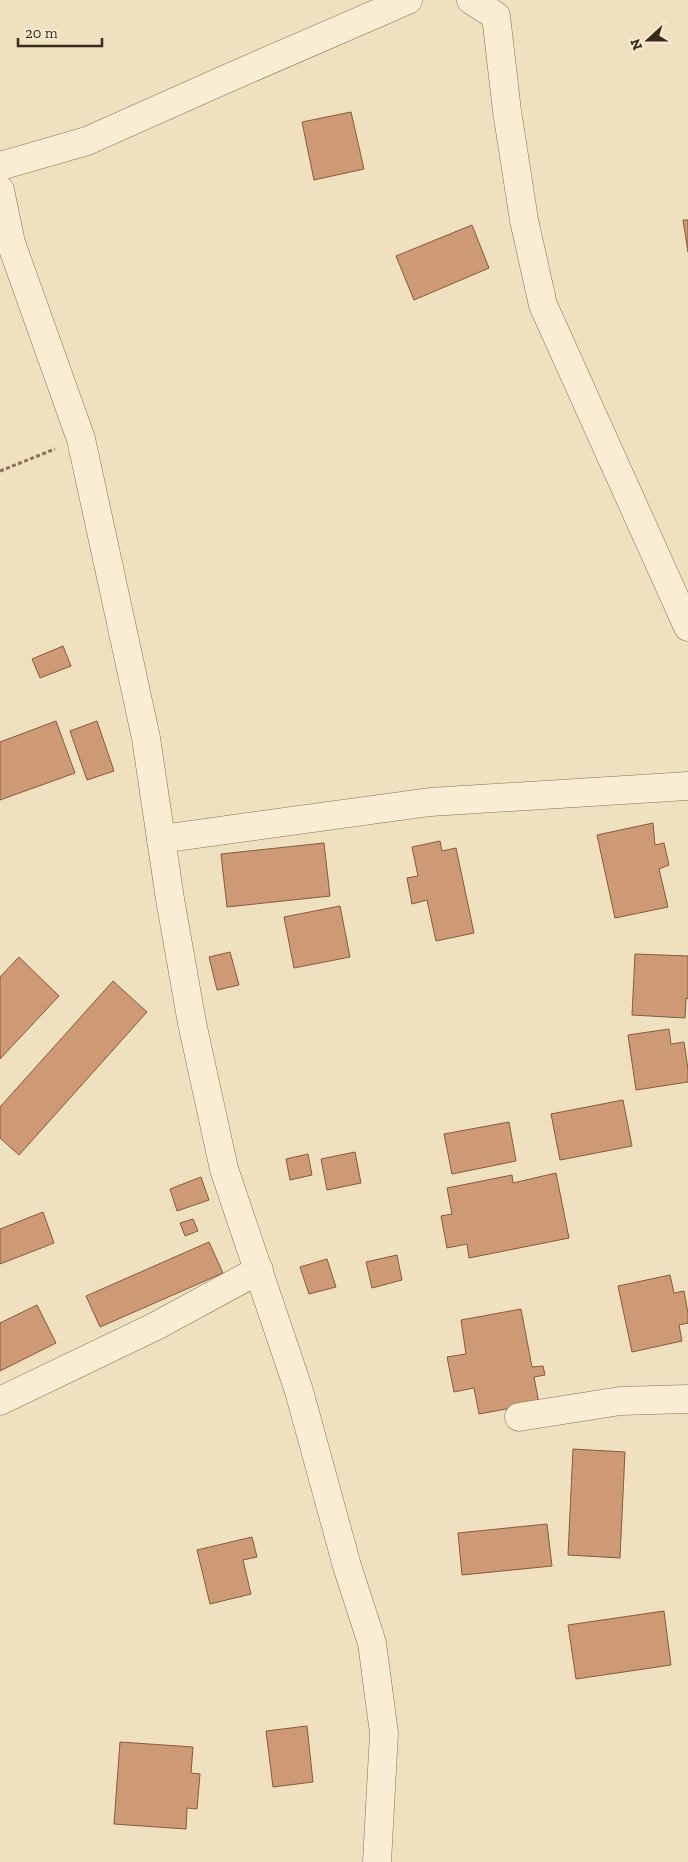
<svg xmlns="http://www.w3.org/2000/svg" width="688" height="1862" viewBox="0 0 688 1862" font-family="'Zilla Slab',serif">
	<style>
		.building { fill: #ce9975; stroke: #875a3d }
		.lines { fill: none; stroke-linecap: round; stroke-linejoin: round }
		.minor-casing { stroke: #887157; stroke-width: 29 }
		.path { stroke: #887157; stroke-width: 3; stroke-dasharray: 4 2.5; stroke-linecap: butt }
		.minor { stroke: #f9eed3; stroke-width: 28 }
	</style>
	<rect width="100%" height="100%" fill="#efe0c0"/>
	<!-- building -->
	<g class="building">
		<polygon points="351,112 364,169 314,180 302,122"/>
		<polygon points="683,220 688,220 688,252"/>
		<polygon points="472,225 489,268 414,300 396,256"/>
		<polygon points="63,646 71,666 40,678 32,659"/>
		<polygon points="56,721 75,773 0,800 0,742"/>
		<polygon points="97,721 114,771 87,780 70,731"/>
		<polygon points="653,823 655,845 664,843 669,865 659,869 668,907 615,918 597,835"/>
		<polygon points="440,841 442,851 456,848 474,933 436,941 427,900 412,904 407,878 418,876 412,847"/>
		<polygon points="324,843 330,896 227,907 221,854"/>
		<polygon points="340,906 350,957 294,968 284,917"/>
		<polygon points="230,952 239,985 217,990 209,957"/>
		<polygon points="635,954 688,956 688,999 686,998 685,1018 632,1015"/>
		<polygon points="19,957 59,996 0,1059 0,977"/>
		<polygon points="113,981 147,1012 19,1155 0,1138 0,1107"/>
		<polygon points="669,1029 671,1044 684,1042 688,1069 688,1082 636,1090 628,1035"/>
		<polygon points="623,1100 632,1146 560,1160 551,1114"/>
		<polygon points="509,1122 516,1161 452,1174 444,1134"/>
		<polygon points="355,1152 361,1183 327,1190 321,1159"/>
		<polygon points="308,1154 312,1175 290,1180 286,1159"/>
		<polygon points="556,1173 569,1238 469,1258 467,1244 447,1248 441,1216 452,1214 447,1188 512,1175 513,1183"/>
		<polygon points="201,1177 209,1200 177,1211 170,1189"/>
		<polygon points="43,1212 54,1243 0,1264 0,1229"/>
		<polygon points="193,1219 198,1231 185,1236 180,1223"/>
		<polygon points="209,1242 223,1273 100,1327 86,1296"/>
		<polygon points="397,1255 402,1280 372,1288 366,1262"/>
		<polygon points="327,1259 336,1287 309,1294 300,1267"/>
		<polygon points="670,1275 674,1293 684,1291 688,1313 688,1323 679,1325 682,1341 632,1352 618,1286"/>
		<polygon points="37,1305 56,1343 0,1371 0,1323"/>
		<polygon points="521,1309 532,1367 543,1366 545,1375 534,1377 539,1403 479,1414 474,1388 454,1392 447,1357 466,1354 461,1320"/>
		<polygon points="573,1449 625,1452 620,1558 568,1555"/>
		<polygon points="547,1524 552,1566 462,1575 458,1533"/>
		<polygon points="252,1537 257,1557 243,1560 251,1594 210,1604 197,1550"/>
		<polygon points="664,1611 671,1665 576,1679 568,1625"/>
		<polygon points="307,1726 313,1782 273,1787 266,1731"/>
		<polygon points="120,1742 193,1747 191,1773 200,1774 197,1809 187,1808 186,1829 114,1824"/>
	</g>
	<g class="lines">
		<!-- minor casing -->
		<g class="minor-casing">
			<g id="minor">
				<polyline points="471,0 496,16 507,111 524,220 543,305 688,627"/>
				<polyline points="0,166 87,141 226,79 408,0"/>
				<polyline points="0,190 11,243 81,439 146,738 170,899 192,1023 224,1169 299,1391 347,1566 372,1643 384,1733 377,1862"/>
				<polyline points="161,839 430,802 688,786"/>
				<polyline points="0,1401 156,1326 259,1270"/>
				<polyline points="519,1417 620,1401 688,1399"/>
			</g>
		</g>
		<!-- path -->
		<polyline class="path" points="0,471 55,449"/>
		<!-- minor -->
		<use href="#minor" class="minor"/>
	</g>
	<!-- north arrow -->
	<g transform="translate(648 40) rotate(249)" stroke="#f6ebcf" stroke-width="4" paint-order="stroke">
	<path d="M0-4L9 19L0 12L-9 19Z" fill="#37291c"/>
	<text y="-8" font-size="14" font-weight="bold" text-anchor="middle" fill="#37291c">N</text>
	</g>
	<!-- scale -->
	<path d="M18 38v8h84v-8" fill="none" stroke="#37291c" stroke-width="2.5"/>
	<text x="25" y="38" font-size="15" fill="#37291c" stroke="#f6ebcf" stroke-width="4" paint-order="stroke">20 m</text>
</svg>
